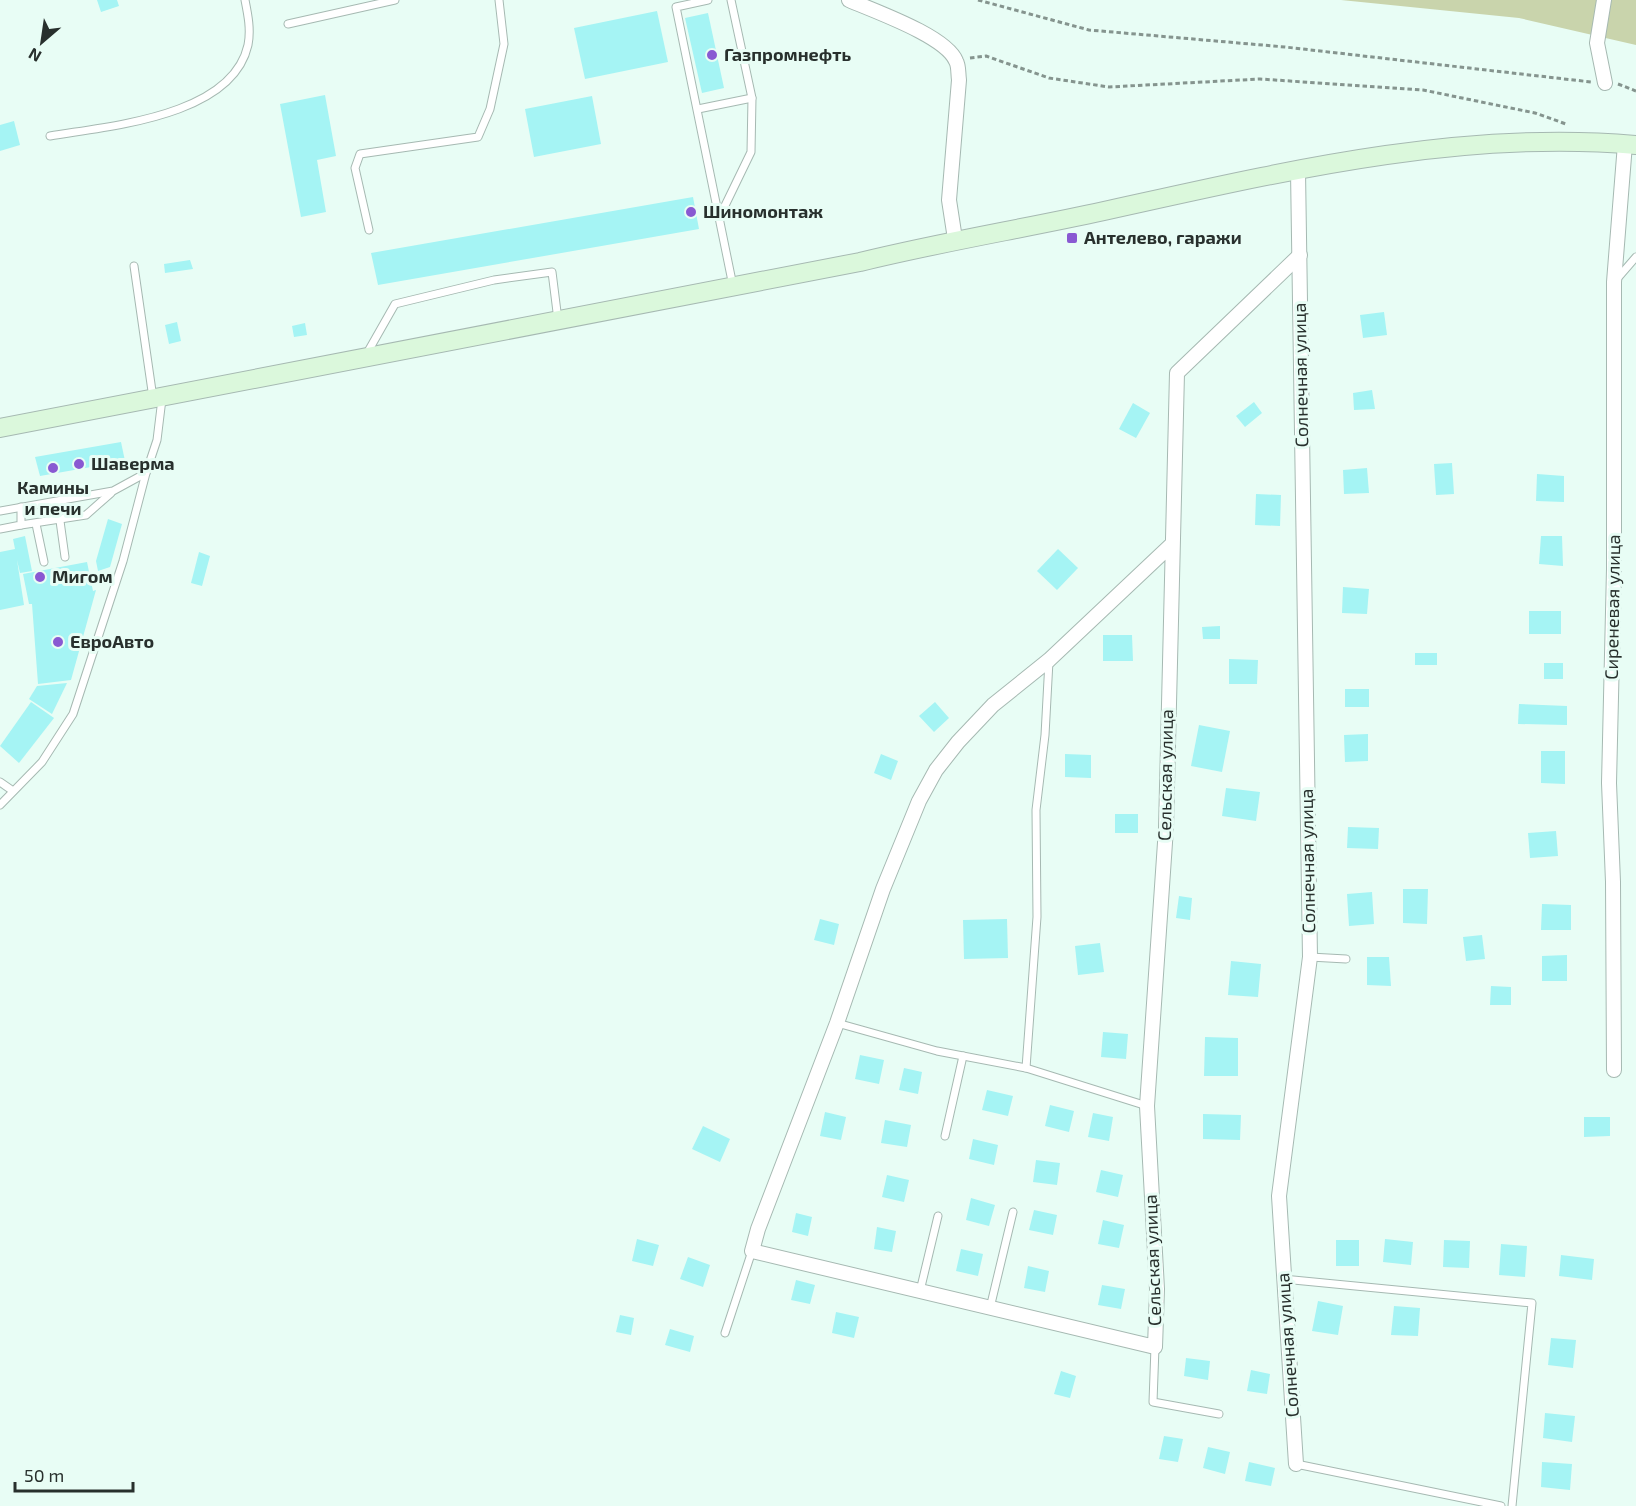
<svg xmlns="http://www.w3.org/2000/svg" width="1636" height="1506" viewBox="0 0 1636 1506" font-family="'Exo 2',sans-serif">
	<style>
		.garden { fill: #c9d4ac }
		.building { fill: #a5f4f4 }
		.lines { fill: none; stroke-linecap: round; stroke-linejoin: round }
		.lane-casing { stroke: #a6b9b2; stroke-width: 9 }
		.street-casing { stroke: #a6b9b2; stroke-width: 16 }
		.secondary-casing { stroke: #a6b9b2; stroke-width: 20 }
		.path { stroke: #85948e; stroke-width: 3; stroke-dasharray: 4.5 3; stroke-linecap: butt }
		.lane { stroke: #fff; stroke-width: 7 }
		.street { stroke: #fff; stroke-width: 14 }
		.secondary { stroke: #dbf8dc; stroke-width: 18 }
		.poi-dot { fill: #8959d2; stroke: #e8fdf5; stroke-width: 2 }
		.labels { text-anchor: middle; stroke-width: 6; stroke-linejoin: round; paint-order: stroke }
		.poi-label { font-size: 18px; font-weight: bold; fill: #28302d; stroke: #e8fdf5; text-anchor: start }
		.street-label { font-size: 18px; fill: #28302d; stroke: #e8fdf5 }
	</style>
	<rect width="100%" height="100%" fill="#e8fdf5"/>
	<!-- garden -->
	<polygon class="garden" points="1341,0 1636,0 1636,45 1519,18"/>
	<!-- building -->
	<g class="building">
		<polygon points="97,0 117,0 119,6 101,12"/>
		<polygon points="657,11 668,62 585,79 574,28"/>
		<polygon points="708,13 724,88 702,93 685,18"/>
		<polygon points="325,95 336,156 317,160 326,212 301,217 280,104"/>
		<polygon points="592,96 601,144 534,157 525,109"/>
		<polygon points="14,121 20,145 0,151 0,125"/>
		<polygon points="693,197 699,229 378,285 371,253"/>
		<polygon points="190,260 193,269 165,273 164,264"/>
		<polygon points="1384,312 1387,335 1363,338 1360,315"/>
		<polygon points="177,322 181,341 169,344 165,325"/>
		<polygon points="305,323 307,335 294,337 292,326"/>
		<polygon points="1372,390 1375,409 1354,410 1353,393"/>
		<polygon points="1254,402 1262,413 1245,427 1236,416"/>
		<polygon points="1133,403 1150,413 1136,438 1119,429"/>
		<polygon points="121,442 125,461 40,476 35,457"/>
		<polygon points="1452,463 1454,494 1436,495 1434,464"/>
		<polygon points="1367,468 1369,493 1344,494 1343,470"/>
		<polygon points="1537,474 1564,476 1564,502 1536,501"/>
		<polygon points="1256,494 1281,495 1280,526 1255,525"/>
		<polygon points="108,519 122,524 110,567 98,571 96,561"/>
		<polygon points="25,536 32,571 20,573 17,560 24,605 0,610 0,552 15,549 13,539"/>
		<polygon points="1541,536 1562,536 1563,566 1539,564"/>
		<polygon points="1058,549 1078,568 1057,590 1037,571"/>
		<polygon points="199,552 210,556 202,586 191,583"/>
		<polygon points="87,562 93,591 96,590 71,680 38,684 32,604 29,604 23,574"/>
		<polygon points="1343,587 1369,589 1367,614 1342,613"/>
		<rect x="1529" y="611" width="32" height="23"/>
		<polygon points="1220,626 1220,639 1203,639 1202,627"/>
		<polygon points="1103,635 1132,635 1133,661 1103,661"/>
		<rect x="1415" y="653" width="22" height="12"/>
		<polygon points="1229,659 1258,660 1257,684 1229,684"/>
		<rect x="1544" y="663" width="19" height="16"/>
		<polygon points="67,683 52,714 29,699 37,686"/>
		<rect x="1345" y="689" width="24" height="18"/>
		<polygon points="31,702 54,718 19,763 0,746"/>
		<polygon points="935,702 949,718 934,732 919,716"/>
		<polygon points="1519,704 1567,706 1567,725 1518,724"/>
		<polygon points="1199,725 1230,731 1222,772 1191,766"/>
		<polygon points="1368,734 1368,761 1345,762 1344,735"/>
		<polygon points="1541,751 1565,751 1565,784 1541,783"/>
		<polygon points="881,754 898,761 891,780 874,773"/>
		<polygon points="1065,754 1091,755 1091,778 1065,777"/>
		<polygon points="1226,788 1260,792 1256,821 1222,816"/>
		<rect x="1115" y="814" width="23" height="19"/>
		<polygon points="1348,827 1379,828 1378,849 1347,848"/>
		<polygon points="1556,831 1558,856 1530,858 1528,833"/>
		<polygon points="1403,889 1428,889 1427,924 1403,923"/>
		<polygon points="1372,892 1374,924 1349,926 1347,894"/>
		<polygon points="1179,896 1192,898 1190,920 1176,918"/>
		<polygon points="1542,904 1571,905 1571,930 1541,930"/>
		<polygon points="820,919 839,924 834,945 814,940"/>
		<polygon points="1007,919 1008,958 964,959 963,920"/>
		<polygon points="1482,935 1485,959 1466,961 1463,937"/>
		<polygon points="1100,943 1104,972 1078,975 1075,946"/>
		<polygon points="1567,955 1567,981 1542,981 1542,956"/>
		<polygon points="1367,957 1389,957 1391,986 1367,985"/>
		<polygon points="1231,961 1261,964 1258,997 1228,995"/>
		<polygon points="1491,986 1511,987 1511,1005 1490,1005"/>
		<polygon points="1103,1032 1128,1034 1126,1059 1101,1057"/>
		<polygon points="1205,1037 1238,1038 1238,1076 1204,1076"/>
		<polygon points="860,1055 884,1060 879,1084 855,1079"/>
		<polygon points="904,1068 922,1072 918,1094 899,1090"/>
		<polygon points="987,1090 1013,1096 1008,1116 982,1110"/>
		<polygon points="1050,1105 1074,1111 1069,1132 1045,1126"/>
		<polygon points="825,1112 846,1117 841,1140 820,1136"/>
		<polygon points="1093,1113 1113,1117 1109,1141 1088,1137"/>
		<polygon points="1203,1114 1241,1115 1240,1140 1203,1139"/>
		<polygon points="1584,1117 1610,1117 1610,1136 1584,1137"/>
		<polygon points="885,1120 911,1125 907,1147 881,1143"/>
		<polygon points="703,1126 730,1139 720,1162 692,1149"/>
		<polygon points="973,1139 998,1145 994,1165 969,1159"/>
		<polygon points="1036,1160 1060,1163 1057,1185 1033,1182"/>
		<polygon points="1101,1170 1123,1175 1118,1197 1096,1192"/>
		<polygon points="887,1175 909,1180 904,1202 882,1197"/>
		<polygon points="971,1198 995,1205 989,1226 966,1220"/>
		<polygon points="1034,1210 1057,1215 1053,1235 1029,1230"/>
		<polygon points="796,1213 812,1217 808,1236 792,1232"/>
		<polygon points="1103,1220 1124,1225 1119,1248 1098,1244"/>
		<polygon points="877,1227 896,1231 892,1252 874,1249"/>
		<polygon points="637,1239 659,1245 653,1266 632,1261"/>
		<polygon points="1385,1239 1413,1242 1411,1265 1383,1262"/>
		<rect x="1336" y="1240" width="23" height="26"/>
		<polygon points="1444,1240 1470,1241 1469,1268 1443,1267"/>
		<polygon points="1501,1244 1527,1246 1525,1277 1499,1275"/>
		<polygon points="961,1249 983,1254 978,1276 956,1271"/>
		<polygon points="1561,1255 1594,1259 1592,1280 1559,1276"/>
		<polygon points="688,1257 710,1265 703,1287 680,1279"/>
		<polygon points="1028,1266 1049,1271 1045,1292 1024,1288"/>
		<polygon points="796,1280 815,1285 810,1304 791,1300"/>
		<polygon points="1102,1285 1125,1289 1121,1309 1098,1305"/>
		<polygon points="1318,1301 1343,1306 1338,1335 1312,1331"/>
		<polygon points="1394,1306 1420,1308 1418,1336 1391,1335"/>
		<polygon points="836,1312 859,1317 854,1338 832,1333"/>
		<polygon points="620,1315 634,1318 631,1335 616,1332"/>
		<polygon points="670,1329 694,1336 690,1352 665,1345"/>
		<polygon points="1551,1338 1576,1340 1573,1368 1548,1365"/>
		<polygon points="1186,1358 1210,1361 1208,1380 1184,1376"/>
		<polygon points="1251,1370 1270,1374 1267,1394 1247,1391"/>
		<polygon points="1061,1371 1076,1376 1070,1398 1054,1394"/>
		<polygon points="1545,1413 1575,1416 1572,1442 1543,1438"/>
		<polygon points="1164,1436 1183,1439 1178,1462 1159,1459"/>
		<polygon points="1208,1447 1230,1452 1225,1474 1203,1468"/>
		<polygon points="1249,1462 1275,1468 1271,1486 1245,1481"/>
		<polygon points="1542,1462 1572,1464 1570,1490 1541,1487"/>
	</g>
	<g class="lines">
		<!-- lane casing -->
		<g class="lane-casing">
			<g id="lane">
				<polyline points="708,0 676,7 733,286"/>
				<polyline points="288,24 395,0"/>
				<polyline points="698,109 752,98"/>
				<path d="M50,136C108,126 232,117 248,45C251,30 248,15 245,0"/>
				<polyline points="719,218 751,152 752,98 731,0"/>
				<polyline points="369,230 355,168 360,154 478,137 490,109 504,44 499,0"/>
				<polyline points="134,266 153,398"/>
				<polyline points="1616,280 1636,257"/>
				<polyline points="366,355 395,304 494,280 552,272 558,320"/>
				<polyline points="0,511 113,491 146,473 157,440 162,399"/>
				<polyline points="60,521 65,557"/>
				<polyline points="36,524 44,562"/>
				<polyline points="21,525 86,515 111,493"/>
				<polyline points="0,529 21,525 21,507"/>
				<polyline points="0,782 13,791"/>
				<polyline points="0,805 42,762 73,714 123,561 146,473"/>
				<polyline points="1310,957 1346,959"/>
				<polyline points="837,1023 937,1051 1026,1068 1147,1106"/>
				<polyline points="1026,1068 1037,917 1036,810 1045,735 1049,661"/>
				<polyline points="945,1136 963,1056"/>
				<polyline points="1283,1279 1532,1303 1512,1506"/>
				<polyline points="920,1291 938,1216"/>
				<polyline points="990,1308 1013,1212"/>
				<polyline points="725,1333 752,1251"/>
				<polyline points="1155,1347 1153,1402 1219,1414"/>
				<polyline points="1296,1464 1501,1506"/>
			</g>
		</g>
		<!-- street casing -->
		<g class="street-casing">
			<g id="street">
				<path d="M849,0C874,11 946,36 956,61C959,66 958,74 959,80L949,200L955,239"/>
				<polyline points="1604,0 1597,43 1605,83"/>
				<polyline points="1171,545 1049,660 993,705 958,742 936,770 919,801 883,889 837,1023 758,1229 752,1251 1155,1347 1157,1289 1147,1106 1166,828 1177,373 1300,255"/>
				<polyline points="1614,1070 1613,882 1609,783 1614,569 1614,282 1625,144"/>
				<polyline points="1296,1464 1279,1196 1310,957 1298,171"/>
			</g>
		</g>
		<!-- secondary casing -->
		<g class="secondary-casing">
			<path id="secondary" d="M0,428L860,262C941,242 1022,229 1104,211C1277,173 1457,129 1636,145"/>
		</g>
		<!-- path -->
		<g class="path">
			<polyline points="978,0 1089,30 1285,47 1591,82"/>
			<polyline points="970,58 986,56 1049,78 1109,87 1260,79 1423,90 1535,113 1566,124"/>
			<polyline points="1618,84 1636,91"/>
		</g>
		<!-- lane -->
		<use href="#lane" class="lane"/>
		<!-- street -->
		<use href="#street" class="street"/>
		<!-- secondary -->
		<use href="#secondary" class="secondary"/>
	</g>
	<!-- markers -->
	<g class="poi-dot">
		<circle cx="712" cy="55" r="6"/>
		<circle cx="691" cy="212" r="6"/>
		<rect x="1066" y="232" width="12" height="12" rx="3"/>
		<circle cx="79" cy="464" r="6"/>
		<circle cx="53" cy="468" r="6"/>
		<circle cx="40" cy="577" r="6"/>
		<circle cx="58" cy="642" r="6"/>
	</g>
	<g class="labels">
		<!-- poi labels -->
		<g class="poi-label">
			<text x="724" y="61">Газпромнефть</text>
			<text x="703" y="218">Шиномонтаж</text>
			<text x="1084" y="244">Антелево, гаражи</text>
			<text x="91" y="470">Шаверма</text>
			<text x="53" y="494" text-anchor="middle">Камины<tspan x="53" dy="21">и печи</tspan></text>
			<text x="52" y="583">Мигом</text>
			<text x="70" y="648">ЕвроАвто</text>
		</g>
		<!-- street labels -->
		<g class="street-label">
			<text transform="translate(1301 375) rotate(-91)" y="6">Солнечная улица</text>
			<text transform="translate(1613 607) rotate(-89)" y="6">Сиреневая улица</text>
			<text transform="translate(1166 775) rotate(-89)" y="6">Сельская улица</text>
			<text transform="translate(1308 861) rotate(-91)" y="6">Солнечная улица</text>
			<text transform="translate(1153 1260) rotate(-92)" y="6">Сельская улица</text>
			<text transform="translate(1288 1345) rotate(-94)" y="6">Солнечная улица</text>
		</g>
	</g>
	<!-- north arrow -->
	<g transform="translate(42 42) rotate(209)" stroke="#e8fdf5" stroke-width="4.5" paint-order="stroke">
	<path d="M0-4.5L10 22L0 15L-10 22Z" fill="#28302d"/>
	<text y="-9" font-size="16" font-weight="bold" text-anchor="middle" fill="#28302d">N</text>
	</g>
	<!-- scale -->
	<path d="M15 1482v9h118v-9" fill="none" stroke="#28302d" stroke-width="3"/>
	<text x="24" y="1482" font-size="18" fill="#28302d" stroke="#e8fdf5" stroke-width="4.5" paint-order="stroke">50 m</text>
</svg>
